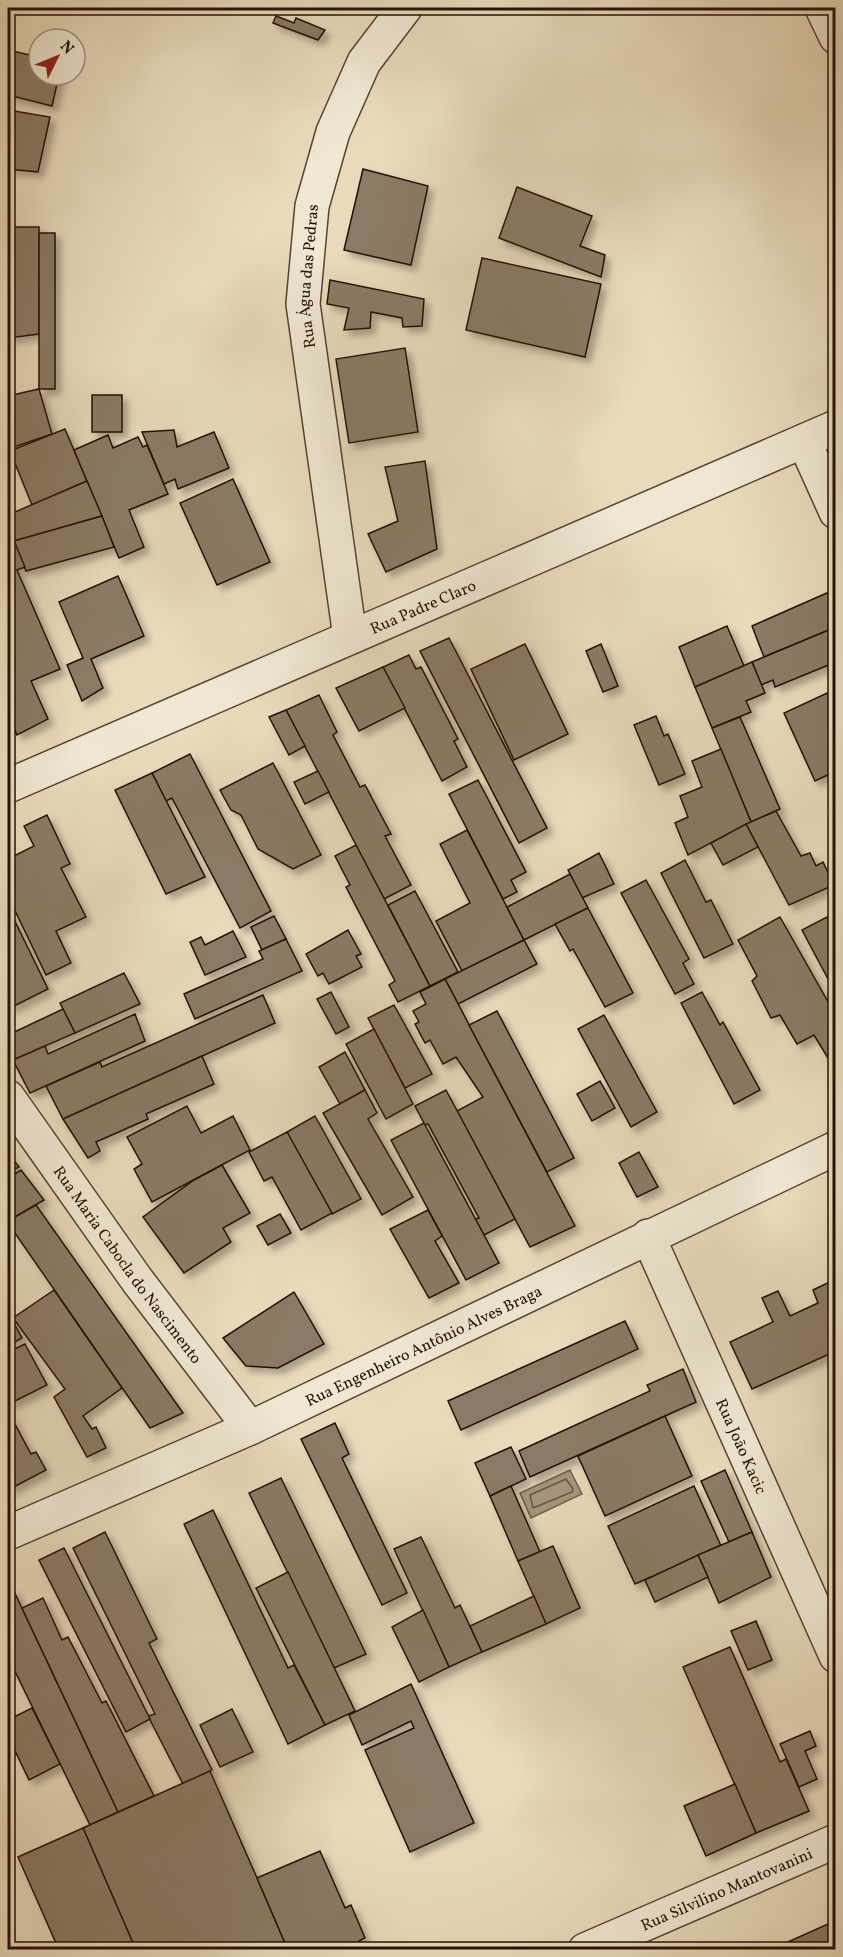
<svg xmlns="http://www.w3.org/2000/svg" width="843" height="1957" viewBox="0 0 843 1957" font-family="Vollkorn,serif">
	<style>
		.water { fill: #a6967e; stroke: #73614e; stroke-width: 1.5 }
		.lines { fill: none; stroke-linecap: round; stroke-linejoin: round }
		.shore { stroke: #665442; stroke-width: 1.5 }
		.building { fill: #8b7a65; stroke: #261107; stroke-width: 1.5; filter: url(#shadow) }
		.minor-casing { stroke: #564334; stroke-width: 36 }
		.minor { stroke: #f0e7d3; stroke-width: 33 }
		.labels { text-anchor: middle; stroke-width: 6; stroke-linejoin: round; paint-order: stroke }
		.street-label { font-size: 16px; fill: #261107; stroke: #f0e7d3 }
	</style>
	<defs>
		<filter id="shadow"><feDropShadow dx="5.5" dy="5.5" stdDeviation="3" flood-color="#0004"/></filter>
	</defs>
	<rect width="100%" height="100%" fill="#e8dabb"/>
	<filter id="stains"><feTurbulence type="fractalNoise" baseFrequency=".00333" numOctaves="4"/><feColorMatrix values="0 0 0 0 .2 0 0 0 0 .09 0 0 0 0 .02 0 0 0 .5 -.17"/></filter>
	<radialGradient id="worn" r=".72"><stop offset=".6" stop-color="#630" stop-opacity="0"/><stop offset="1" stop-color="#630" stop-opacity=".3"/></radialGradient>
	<!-- water -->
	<polygon class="water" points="570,1470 582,1494 531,1518 520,1493"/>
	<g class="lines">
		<!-- shore -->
		<polygon class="shore" points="566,1479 573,1489 572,1492 533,1508 530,1495"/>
	</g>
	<!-- building -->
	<g class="building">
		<polygon points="276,16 294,23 296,18 325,30 318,40 273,23"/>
		<polygon points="8,50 39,57 39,75 59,75 52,106 8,95"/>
		<polygon points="8,110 50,117 38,172 8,169"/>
		<polygon points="363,169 428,186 411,265 344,250"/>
		<polygon points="517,187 592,216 580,246 605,255 601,277 499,238"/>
		<polygon points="8,227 39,227 39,334 8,338"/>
		<rect x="39" y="233" width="16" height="156"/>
		<polygon points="482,258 601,284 585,357 466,330"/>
		<polygon points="330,280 424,299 422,326 403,327 402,318 371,312 370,328 344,330 349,308 327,304"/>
		<polygon points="405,348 418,432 349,443 336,359"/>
		<polygon points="39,389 52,434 8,449 8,396"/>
		<rect x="92" y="395" width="30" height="37"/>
		<polygon points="65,429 87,481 32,505 10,451"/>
		<polygon points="174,430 177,447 214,432 229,468 178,489 175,479 164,484 142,432"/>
		<polygon points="108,435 113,448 138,437 143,447 147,445 168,494 129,510 144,547 119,558 74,450"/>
		<polygon points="425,461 437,549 386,572 368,534 398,521 385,467"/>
		<polygon points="233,479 270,562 217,585 180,503"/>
		<polygon points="87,481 102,516 14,541 8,515"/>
		<polygon points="102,516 114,547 26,571 14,541"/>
		<polygon points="14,541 25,567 17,570 60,669 31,681 48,719 17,735 8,713 8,543"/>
		<polygon points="118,576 144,636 91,659 103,688 82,701 67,665 83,658 59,602"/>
		<polygon points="836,589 836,627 764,657 752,626"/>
		<polygon points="727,626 744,666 695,687 679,647"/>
		<polygon points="836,627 836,662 775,687 773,680 761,685 752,662"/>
		<polygon points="449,638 547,828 519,843 420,651"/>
		<polygon points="525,644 568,734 514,760 471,669"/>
		<polygon points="601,644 618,686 603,692 586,651"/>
		<polygon points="409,655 416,669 421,667 458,739 454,741 467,767 442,781 383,667"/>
		<polygon points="752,662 765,693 746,701 751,712 712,728 695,687"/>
		<polygon points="383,667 405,708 359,731 336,688"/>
		<polygon points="836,689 836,771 815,781 784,713"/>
		<polygon points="319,695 337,732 333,735 360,787 365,785 391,834 385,836 411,885 384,899 286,710"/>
		<polygon points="286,710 305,746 289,755 269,717"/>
		<polygon points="656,716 664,736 668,734 685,774 659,785 634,725"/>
		<polygon points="740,717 780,809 751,822 712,728"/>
		<polygon points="721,749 751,822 688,855 675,823 688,817 680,796 702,787 692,761"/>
		<polygon points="190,754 271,911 240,928 172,798 166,801 152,773"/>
		<polygon points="273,763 321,855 293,869 258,849 241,815 231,810 220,790"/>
		<polygon points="318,771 329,792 305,804 294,782"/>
		<polygon points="152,773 205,877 166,894 115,790"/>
		<polygon points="478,780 526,872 511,880 517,892 503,899 449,794"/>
		<polygon points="776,811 801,856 810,853 816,866 823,862 834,885 789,905 746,824"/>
		<polygon points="47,815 70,864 61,868 86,917 56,931 71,963 46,975 8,896 8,859 34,846 24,826"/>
		<polygon points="746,824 758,847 723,865 711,843"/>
		<polygon points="467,830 524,940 462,971 436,921 470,903 440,844"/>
		<polygon points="356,845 430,986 398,1002 389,985 395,981 346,887 350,885 335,856"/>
		<polygon points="599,853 614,884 582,898 568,870"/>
		<polygon points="685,860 706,902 711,900 733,944 704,958 661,873"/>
		<polygon points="570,874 588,908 524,940 507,907"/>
		<polygon points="646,880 689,959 683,963 694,984 675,994 621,893"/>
		<polygon points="415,891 458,972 430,986 388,905"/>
		<polygon points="8,907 48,989 8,1009"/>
		<polygon points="588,908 633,993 605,1007 573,949 570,951 555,924"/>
		<polygon points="274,916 286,939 262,950 251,927"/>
		<polygon points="780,917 836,1016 836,1054 828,1058 814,1035 797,1044 780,1015 771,1018 752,981 757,976 738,940"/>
		<polygon points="827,917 836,933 836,994 802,930"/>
		<polygon points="348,930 361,954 356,956 362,967 329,984 323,973 318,976 306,954"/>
		<polygon points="233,931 246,957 205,975 190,942 201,937 205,945"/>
		<polygon points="286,939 302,971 195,1019 184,994 263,959 259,951"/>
		<polygon points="524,940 537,964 458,1004 445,979"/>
		<polygon points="124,973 140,1004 75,1033 60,1003"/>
		<polygon points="445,979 575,1226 530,1247 457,1111 483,1097 456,1057 443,1064 430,1040 425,1043 415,1024 419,1022 413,1011 426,1004 420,992"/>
		<polygon points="331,992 349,1027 336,1034 317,999"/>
		<polygon points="702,992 720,1025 723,1022 760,1090 734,1104 681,1003"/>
		<polygon points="263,995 275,1023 63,1119 46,1086 100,1062 102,1067"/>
		<polygon points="394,1005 432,1074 405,1088 368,1018"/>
		<polygon points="63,1009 75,1033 13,1060 8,1049 8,1035"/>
		<polygon points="497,1011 574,1158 547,1172 469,1025"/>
		<polygon points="135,1014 145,1041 30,1093 13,1060 45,1046 48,1054"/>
		<polygon points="604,1015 657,1112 631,1127 578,1029"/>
		<polygon points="374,1029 413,1104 386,1119 346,1044"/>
		<polygon points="345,1052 365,1090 340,1104 319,1067"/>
		<polygon points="202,1056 214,1084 146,1114 148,1119 96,1142 100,1151 88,1158 63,1119"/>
		<polygon points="600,1081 615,1108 592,1121 577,1094"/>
		<polygon points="365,1090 377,1113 368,1119 413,1197 382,1215 323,1113"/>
		<polygon points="446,1090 515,1219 484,1235 475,1219 479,1218 428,1124 425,1125 415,1106"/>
		<polygon points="187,1106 201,1133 233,1116 250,1150 152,1202 134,1169 142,1164 127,1137"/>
		<polygon points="315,1116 361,1199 332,1214 287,1132"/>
		<polygon points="424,1123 499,1263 466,1280 391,1140"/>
		<polygon points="287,1132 332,1213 301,1230 272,1177 264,1181 249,1152"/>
		<polygon points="639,1152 658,1187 637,1197 619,1163"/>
		<polygon points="8,1153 19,1167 8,1173"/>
		<polygon points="222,1165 250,1213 223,1228 231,1242 184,1273 143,1217 194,1180"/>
		<polygon points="21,1170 44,1200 8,1221 8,1178"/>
		<polygon points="36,1205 183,1413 150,1428 8,1223 8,1221"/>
		<polygon points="428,1210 442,1236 435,1241 459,1283 429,1298 390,1229"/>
		<polygon points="280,1214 291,1233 268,1245 257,1226"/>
		<polygon points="836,1279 836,1298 828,1301 831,1308 836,1306 836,1351 752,1389 730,1342 773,1322 762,1298 778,1291 790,1316 818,1303 813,1290"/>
		<polygon points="54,1290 122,1388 83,1416 92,1429 96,1427 106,1448 87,1457 54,1397 65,1389 13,1318"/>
		<polygon points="294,1292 324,1344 278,1368 246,1366 223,1338"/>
		<polygon points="8,1312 22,1338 8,1346"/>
		<polygon points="625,1321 638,1349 461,1430 448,1401"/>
		<polygon points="25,1344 47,1385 9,1404 8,1352"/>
		<polygon points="683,1369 696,1402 530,1477 519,1451 650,1391 647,1385"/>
		<polygon points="8,1411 31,1454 36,1452 46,1470 8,1490"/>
		<polygon points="665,1416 692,1476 605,1516 578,1456"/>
		<polygon points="335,1423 349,1454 342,1458 407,1593 382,1605 301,1439"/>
		<polygon points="511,1447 526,1479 490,1496 475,1463"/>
		<polygon points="725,1470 752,1532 729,1542 701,1481"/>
		<polygon points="281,1478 366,1654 334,1668 249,1493"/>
		<polygon points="511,1486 540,1552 518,1561 490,1496"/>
		<polygon points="694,1486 721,1546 635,1584 608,1526"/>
		<polygon points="213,1510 288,1668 294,1665 325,1725 288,1744 184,1524"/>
		<polygon points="105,1532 157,1639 149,1643 212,1770 183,1784 148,1716 155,1714 73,1548"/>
		<polygon points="752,1532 771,1577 719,1603 698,1555"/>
		<polygon points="421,1537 455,1608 460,1605 482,1652 449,1667 394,1549"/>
		<polygon points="553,1546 580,1608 546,1624 518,1561"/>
		<polygon points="64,1548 150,1719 126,1732 39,1560"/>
		<polygon points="698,1555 708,1577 655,1602 645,1580"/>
		<polygon points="288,1572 355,1711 325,1725 256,1588"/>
		<polygon points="13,1589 118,1812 90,1825 8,1657 8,1592"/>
		<polygon points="534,1596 546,1624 482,1652 470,1626"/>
		<polygon points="43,1598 62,1640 68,1637 102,1703 106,1701 154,1796 118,1812 22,1608"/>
		<polygon points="423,1610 449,1667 419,1682 392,1627"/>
		<polygon points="756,1621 772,1660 748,1670 731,1631"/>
		<polygon points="730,1647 780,1762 786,1759 809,1811 756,1833 683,1667"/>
		<polygon points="411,1684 474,1823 410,1852 365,1750 414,1728 411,1721 362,1745 349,1715"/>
		<polygon points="32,1708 60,1764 29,1780 8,1736 8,1720"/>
		<polygon points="232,1709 253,1752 220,1767 200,1725"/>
		<polygon points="810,1731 816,1746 805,1751 817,1779 799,1787 780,1744"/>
		<polygon points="210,1771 257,1878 288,1950 136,1950 83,1828"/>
		<polygon points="735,1784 756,1833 706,1856 684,1806"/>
		<polygon points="83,1828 136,1950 59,1950 18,1857"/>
		<polygon points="320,1851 345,1908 351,1905 365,1938 359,1941 362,1946 355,1950 288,1950 257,1878"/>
		<polygon points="828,1924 836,1941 836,1950 770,1950"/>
	</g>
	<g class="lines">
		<!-- minor casing -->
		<g class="minor-casing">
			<g id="minor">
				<polyline points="822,8 836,37"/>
				<polyline points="804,441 836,512"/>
				<path id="s1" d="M350,637L303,304L312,206L333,132L364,62L405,8"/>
				<path id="s2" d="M8,786L836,427"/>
				<path id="s3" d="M8,1097L137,1280L250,1428"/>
				<path id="s4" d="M648,1236L836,1656"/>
				<path id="s5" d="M8,1533L250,1428L836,1148"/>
				<path id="s6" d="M585,1950L836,1841"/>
			</g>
		</g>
		<!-- minor -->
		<use href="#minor" class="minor"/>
	</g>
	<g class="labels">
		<!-- street labels -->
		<g class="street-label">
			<text dy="6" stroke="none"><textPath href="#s1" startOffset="364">Rua Água das Pedras</textPath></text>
			<text dy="6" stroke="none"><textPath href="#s2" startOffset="452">Rua Padre Claro</textPath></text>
			<text dy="6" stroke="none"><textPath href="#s3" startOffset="206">Rua Maria Cabocla do Nascimento</textPath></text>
			<text dy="6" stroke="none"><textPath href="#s5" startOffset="456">Rua Engenheiro Antônio Alves Braga</textPath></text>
			<text dy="6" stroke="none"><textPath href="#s4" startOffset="230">Rua João Kacic</textPath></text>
			<text dy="6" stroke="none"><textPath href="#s6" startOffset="154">Rua Silvilino Mantovanini</textPath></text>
		</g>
	</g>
	<!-- margin -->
	<rect width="843" height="1957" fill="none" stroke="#e8dabb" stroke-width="30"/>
	<rect x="9" y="9" width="825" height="1939" fill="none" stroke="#261107" stroke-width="3"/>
	<rect x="15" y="15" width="813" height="1927" fill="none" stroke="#261107" stroke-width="1.5"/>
	<!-- north arrow -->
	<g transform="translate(57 57) rotate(47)"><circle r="28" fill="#f0e7d3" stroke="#9f9181" stroke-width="1.5"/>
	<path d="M0-4.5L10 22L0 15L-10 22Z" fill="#8f2418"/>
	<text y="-9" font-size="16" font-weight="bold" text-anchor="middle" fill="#261107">N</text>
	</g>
	<rect width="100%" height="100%" filter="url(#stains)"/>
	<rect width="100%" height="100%" fill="url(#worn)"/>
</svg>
